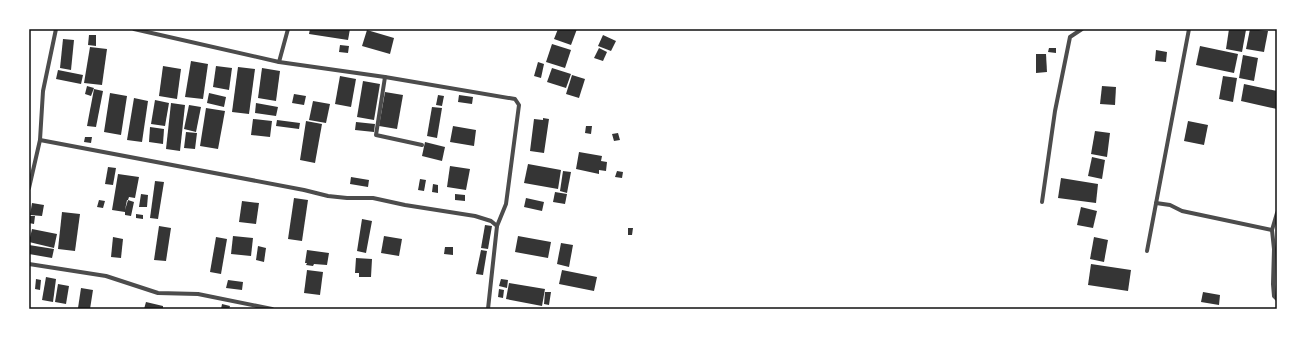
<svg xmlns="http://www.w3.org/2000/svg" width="1306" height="338" viewBox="0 0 1306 338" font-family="Helvetica,sans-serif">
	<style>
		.building { fill: #353535 }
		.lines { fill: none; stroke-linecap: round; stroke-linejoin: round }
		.minor { stroke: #4c4c4c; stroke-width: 4 }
		.neatline { fill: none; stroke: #111; stroke-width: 1.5 }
	</style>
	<rect width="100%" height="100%" fill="#fff"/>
	<!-- building -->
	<g class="building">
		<polygon points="310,29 350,29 348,40 309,34"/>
		<polygon points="558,29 577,29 571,45 554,39"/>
		<polygon points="1229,29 1246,30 1242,52 1226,49"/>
		<polygon points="1250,29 1268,31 1264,52 1246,49"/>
		<polygon points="367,30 394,38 390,54 362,46"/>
		<polygon points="89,35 96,35 96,46 88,45"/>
		<polygon points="603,35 616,41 611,51 598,46"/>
		<polygon points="63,39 74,40 71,70 60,68"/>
		<polygon points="552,44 571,50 565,68 546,62"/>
		<polygon points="340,45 349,46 348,53 339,52"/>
		<polygon points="1200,46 1238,54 1234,73 1196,65"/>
		<polygon points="90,47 107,49 102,85 84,83"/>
		<polygon points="599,48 607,52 603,61 594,58"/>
		<polygon points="1049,48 1056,48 1056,53 1048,52"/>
		<polygon points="1156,50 1167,52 1166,62 1155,61"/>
		<polygon points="1036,54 1046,54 1047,72 1036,73"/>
		<polygon points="1243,55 1258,58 1254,81 1239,78"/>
		<polygon points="191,61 208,64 203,99 185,97"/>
		<polygon points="538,62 544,64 541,78 534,76"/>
		<polygon points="163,66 181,69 177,99 159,96"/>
		<polygon points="216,66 232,68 229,90 213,87"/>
		<polygon points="238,67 255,69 249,114 232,112"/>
		<polygon points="262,68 280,71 276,101 258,98"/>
		<polygon points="552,68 571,74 566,88 547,82"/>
		<polygon points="58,70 83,75 81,84 56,79"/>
		<polygon points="572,75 585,79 579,98 566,94"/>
		<polygon points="340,76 356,79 351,107 335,104"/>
		<polygon points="1223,76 1237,78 1233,102 1219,99"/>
		<polygon points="363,81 380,84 374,120 357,117"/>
		<polygon points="1244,84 1277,91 1277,109 1241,101"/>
		<polygon points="87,86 94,88 91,96 85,94"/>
		<polygon points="1102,86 1116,87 1115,105 1100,104"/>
		<polygon points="94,89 103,91 96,127 87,126"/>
		<polygon points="385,92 403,95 397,129 379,126"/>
		<polygon points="110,93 127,96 121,135 104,132"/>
		<polygon points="209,93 226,97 224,107 207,103"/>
		<polygon points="294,94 306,96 304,105 292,103"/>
		<polygon points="438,95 444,96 442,106 436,105"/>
		<polygon points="459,95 473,97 472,104 458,102"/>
		<polygon points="134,98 148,101 142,142 127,140"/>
		<polygon points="155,100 169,103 165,126 151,124"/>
		<polygon points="313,101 330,104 326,123 309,120"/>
		<polygon points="171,103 185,105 180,151 166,149"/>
		<polygon points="256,103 278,107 276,116 255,113"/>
		<polygon points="189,105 201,107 196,132 184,129"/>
		<polygon points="432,107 442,108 437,138 427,136"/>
		<polygon points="206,108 225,111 218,149 200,146"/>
		<polygon points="543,118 549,119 544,153 530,151 534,119 543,120"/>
		<polygon points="253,119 272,121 270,137 251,135"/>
		<polygon points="277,120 300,123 299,129 276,126"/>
		<polygon points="306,121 322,124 315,163 300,160"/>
		<polygon points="1188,121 1208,125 1204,145 1184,141"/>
		<polygon points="356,122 375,124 374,132 355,130"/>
		<polygon points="453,126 476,130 474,146 450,142"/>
		<polygon points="586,126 592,126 591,134 585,133"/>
		<polygon points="150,127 164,129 163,144 149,142"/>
		<polygon points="1095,131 1110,133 1107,157 1091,154"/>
		<polygon points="186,132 197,133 195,149 184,148"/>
		<polygon points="618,133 620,140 614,141 612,134"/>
		<polygon points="85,137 92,137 91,143 84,142"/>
		<polygon points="425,142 445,147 442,161 422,156"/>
		<polygon points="579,152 602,156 601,161 607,162 606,171 599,170 599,174 576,169"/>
		<polygon points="1092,157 1105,160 1102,179 1088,176"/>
		<polygon points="528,164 561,170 558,189 524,183"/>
		<polygon points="450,166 470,169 466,190 447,187"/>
		<polygon points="108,167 116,168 113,185 105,184"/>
		<polygon points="563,171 571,172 567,193 560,191"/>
		<polygon points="617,171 623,172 622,178 615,177"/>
		<polygon points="118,174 139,177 135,198 129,197 128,200 127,200 125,210 128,200 134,202 131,216 125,215 125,212 112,210"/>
		<polygon points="351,177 369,180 368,187 350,184"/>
		<polygon points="1061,178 1098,184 1096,203 1058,198"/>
		<polygon points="420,179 426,180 424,191 418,190"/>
		<polygon points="155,181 164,182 158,219 150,218"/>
		<polygon points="433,184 438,185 438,193 432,192"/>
		<polygon points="555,192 567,194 565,204 553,202"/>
		<polygon points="141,194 148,195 147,207 139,207"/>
		<polygon points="455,194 465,195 465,201 455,200"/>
		<polygon points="294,198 308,200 302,241 288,239"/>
		<polygon points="526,198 544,202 542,211 524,207"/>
		<polygon points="99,200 105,201 103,208 97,207"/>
		<polygon points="242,201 259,203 256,224 239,222"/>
		<polygon points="32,203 44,205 42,216 30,215"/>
		<polygon points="1081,207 1097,211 1093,228 1077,225"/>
		<polygon points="62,212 80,214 75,251 58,249"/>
		<polygon points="136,214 143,215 143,219 136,218"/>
		<polygon points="30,216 35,216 34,224 29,223"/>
		<polygon points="362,219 372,221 366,253 357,251"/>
		<polygon points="485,225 492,226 488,249 481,248"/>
		<polygon points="159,226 171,228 166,261 154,260"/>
		<polygon points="628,228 633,228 632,235 628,235"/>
		<polygon points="32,229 57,234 54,248 29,242"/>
		<polygon points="233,236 253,238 251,256 231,254"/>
		<polygon points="384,236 402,239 399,256 381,253"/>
		<polygon points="518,236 551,242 548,258 515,252"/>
		<polygon points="113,237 123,239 121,258 111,257"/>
		<polygon points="216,237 227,239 221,274 210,272"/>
		<polygon points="1094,237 1108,240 1104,262 1090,259"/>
		<polygon points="561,243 573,245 569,267 557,264"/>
		<polygon points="29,245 54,249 52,258 29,254"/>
		<polygon points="258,246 266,248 264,262 256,260"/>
		<polygon points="445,247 453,247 453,255 444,254"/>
		<polygon points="307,250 329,253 327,265 314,264 313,266 306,265 307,263 305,263"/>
		<polygon points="481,250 487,251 483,275 476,274"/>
		<polygon points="356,258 372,259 371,277 359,277 359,273 355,273"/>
		<polygon points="1091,264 1131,270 1128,291 1088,285"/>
		<polygon points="307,270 323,272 320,295 304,293"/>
		<polygon points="562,270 597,277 594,291 559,284"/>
		<polygon points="46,277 56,279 53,302 42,300"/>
		<polygon points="36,279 41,280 40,290 35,289"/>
		<polygon points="501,279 508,280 507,288 499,286"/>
		<polygon points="228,280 243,282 242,290 226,288"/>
		<polygon points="509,283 545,289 542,306 506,299"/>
		<polygon points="58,284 69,286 66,304 55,302"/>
		<polygon points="81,288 93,290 90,309 78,308"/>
		<polygon points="499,289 504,290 503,298 498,297"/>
		<polygon points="545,292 551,292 549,305 544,304"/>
		<polygon points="1203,292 1220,295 1219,305 1201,302"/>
		<polygon points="146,302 163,306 163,309 144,309"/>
		<polygon points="222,304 230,306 229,309 221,309"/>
	</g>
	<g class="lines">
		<!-- minor -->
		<g class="minor">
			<polyline points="134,29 279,62 385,77 515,99 519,105 506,204 497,226"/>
			<polyline points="279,62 288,29"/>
			<polyline points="385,77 376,135 422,145"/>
			<polyline points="40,140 304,190 328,196 347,198 373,198 405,205 475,216 491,221 497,226 488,309"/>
			<polyline points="29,188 40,140 43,91 56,29"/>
			<polyline points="1042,202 1055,111 1070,37 1082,29"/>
			<polyline points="1156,203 1170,205 1182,211 1272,230"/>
			<polyline points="1277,213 1272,230 1274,249 1273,284 1274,296 1277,299"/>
			<polyline points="1147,251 1189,29"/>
			<polyline points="29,264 106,276 158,293 198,294 272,309"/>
		</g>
	</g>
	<!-- border -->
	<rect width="1306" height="338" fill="none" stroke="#ffffff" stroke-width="60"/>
	<rect x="30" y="30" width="1246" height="278" class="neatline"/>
</svg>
